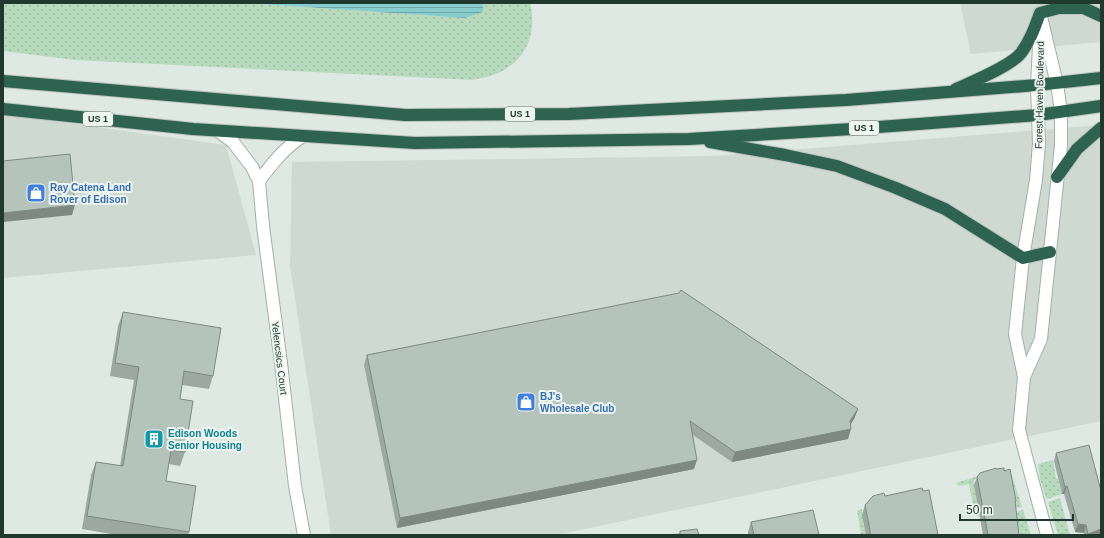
<svg xmlns="http://www.w3.org/2000/svg" width="1104" height="538" viewBox="0 0 1104 538" font-family="Arial,sans-serif">
	<style>
		.built { fill: #cdd9d1 }
		.grass { fill: url(#grass-dots) }
		.water { fill: url(#water-rules) }
		.lines { fill: none; stroke-linecap: round; stroke-linejoin: round }
		.street-casing { stroke: #a1b0a9; stroke-width: 14 }
		.highway-casing { stroke: #bcc3c0; stroke-width: 14 }
		.street { stroke: #fff; stroke-width: 12 }
		.highway { stroke: #2d6350; stroke-width: 12 }
		.wall { fill: #9ba9a1 }
		.shaded-wall { fill: #7e8983 }
		.building { fill: #b4c4bb; stroke: #7e8983 }
		.labels { text-anchor: middle; stroke-width: 4; stroke-linejoin: round; paint-order: stroke }
		.shield { fill: #eef6f1; stroke: #5e7168; stroke-width: 1 }
		.shield-label { font-size: 9px; font-weight: bold; fill: #20382e }
		.street-label { font-size: 10px; fill: #20382e; stroke: #eef6f1 }
		.shop-label { font-size: 10px; font-weight: bold; fill: #366cbe; stroke: #eef6f1; text-anchor: start }
		.culture-label { font-size: 10px; font-weight: bold; fill: #0d838f; stroke: #eef6f1; text-anchor: start }
	</style>
	<defs>
		<pattern id="grass-dots" width="8" height="8" patternUnits="userSpaceOnUse"><rect width="8" height="8" fill="#b7dabc"/><path d="M2 2h.1M6 6h.1" fill="none" stroke="#9dbca2" stroke-width="1.8" stroke-linecap="round"/></pattern>
		<pattern id="water-rules" width="6" height="5" patternUnits="userSpaceOnUse"><rect width="6" height="5" fill="#87cdcd"/><path d="M0 2.5h6" fill="none" stroke="#6ea7a7"/></pattern>
	</defs>
	<rect width="100%" height="100%" fill="#dee9e3"/>
	<!-- built -->
	<g class="built">
		<polygon points="960,3 1101,3 1101,42 971,54"/>
		<polygon points="3,114 226,145 256,255 3,278"/>
		<polygon points="1101,125 1101,421 556,535 331,535 290,266 292,162 715,156"/>
	</g>
	<!-- grass -->
	<g class="grass">
		<path d="M3,3H245L465,18L483,12V3H530C538,34 525,64 493,75C486,78 479,78 472,80L75,60L3,51Z"/>
		<polygon points="1053,460 1056,478 1058,479 1062,494 1048,499 1046,498 1040,479 1038,464"/>
		<polygon points="1011,472 1022,507 1014,508 1001,473"/>
		<polygon points="981,475 979,479 974,480 979,515 977,516 975,515 969,484 959,486 956,483"/>
		<polygon points="1060,498 1070,535 1058,535 1048,502"/>
		<polygon points="862,509 866,535 861,535 857,511"/>
		<polygon points="1023,510 1031,535 1020,535 1015,512"/>
	</g>
	<!-- water -->
	<polygon class="water" points="245,3 483,3 483,12 465,18"/>
	<g class="lines">
		<!-- street casing -->
		<g class="street-casing">
			<g id="street">
				<polyline points="1040,13 1057,84 1061,112 1061,145 1041,339 1024,377 1019,430 1047,535"/>
				<path d="M218,131L233,142L252,167L259,181C272,164 284,148 303,136"/>
				<polyline points="259,181 263,226 281,363 295,486 304,535"/>
				<polyline points="1024,377 1015,334 1023,258 1036,180 1039,144 1037,85 1040,27"/>
			</g>
		</g>
		<!-- highway casing -->
		<g class="highway-casing">
			<g id="highway">
				<polyline points="1077,5 1101,16"/>
				<polyline points="3,81 405,115 569,114 846,100 1037,85 1101,78"/>
				<path d="M956,89C972,82 1011,66 1021,53C1030,41 1035,27 1040,13L1059,8H1084"/>
				<polyline points="3,109 193,129 415,143 689,139 852,129 1038,115 1101,106"/>
				<polyline points="710,142 785,155 837,166 896,188 945,209 1023,258 1050,252"/>
				<polyline points="1057,177 1077,149 1101,128"/>
			</g>
		</g>
		<!-- street -->
		<use href="#street" class="street"/>
		<!-- highway -->
		<use href="#highway" class="highway"/>
	</g>
	<!-- wall -->
	<g class="wall">
		<polygon points="123,312 213,376 209,389 182,385 180,399 185,452 180,466 169,464 166,481 189,532 188,535 117,535 82,529 91,475 96,462 120,466 134,380 110,376 118,326"/>
		<polygon points="367,355 858,409 854,419 850,425 848,439 732,462 693,435 694,469 397,528 364,365"/>
		<polygon points="1056,453 1101,535 1084,535 1084,533 1075,532 1064,494 1062,494 1054,461"/>
		<polygon points="996,469 1004,471 1015,503 1019,535 983,535 974,485 977,477"/>
		<polygon points="885,496 938,535 866,535 862,515 865,505"/>
		<polygon points="751,522 819,535 748,535 748,532"/>
	</g>
	<!-- shaded-wall -->
	<g class="shaded-wall">
		<polygon points="75,205 72,215 3,222 3,213"/>
		<polygon points="858,409 854,419 847,430 851,429 848,439 732,462 735,452 850,421"/>
		<polygon points="697,460 694,469 397,528 400,518"/>
		<polygon points="1067,486 1064,494 1062,494 1065,487"/>
		<polygon points="1078,524 1086,525 1084,533 1075,532"/>
		<polygon points="1101,529 1101,535 1088,535 1088,534"/>
	</g>
	<!-- building -->
	<g class="building">
		<polygon points="70,154 75,205 3,213 3,161"/>
		<polygon points="681,290 858,409 850,421 851,429 735,452 690,421 697,460 400,518 367,355 679,293"/>
		<polygon points="123,312 221,328 213,376 184,371 180,399 193,401 185,452 171,450 166,481 196,486 189,532 87,516 96,462 123,466 139,367 115,363"/>
		<polygon points="1089,445 1101,491 1101,529 1088,534 1086,525 1078,524 1067,486 1065,487 1056,453"/>
		<polygon points="996,468 996,469 1004,468 1004,471 1010,469 1016,501 1015,501 1019,535 988,535 977,477 980,473"/>
		<polygon points="922,488 923,491 929,490 938,535 870,535 870,530 865,505 873,496 884,493 885,496"/>
		<polygon points="813,510 819,535 754,535 751,522"/>
		<polygon points="697,529 699,535 665,535 680,534 680,531"/>
	</g>
	<!-- icons -->
	<defs>
		<g id="shop-square" transform="scale(1)"><rect x="-9" y="-9" width="18" height="18" rx="4" fill="#3f7fe0" stroke="#eef6f1"/><path d="M-5-2.5h2.3a2.7 3.5 0 0 1 5.4 0H5L5.5 6h-11ZM-1.5-2.5h3a1.5 2.3 0 0 0-3 0Z" fill="#fff"/></g>
		<g id="building-square" transform="scale(1)"><rect x="-9" y="-9" width="18" height="18" rx="4" fill="#0f9aa8" stroke="#eef6f1"/><path d="M-4-6H4V6H1V3H-1V6H-4ZM-2.5-4.3h1.7v1.8h-1.7ZM.8-4.3h1.7v1.8H.8ZM-2.5-1h1.7V.8h-1.7ZM.8-1h1.7V.8H.8Z" fill="#fff"/></g>
	</defs>
	<g fill-rule="evenodd">
		<use href="#shop-square" x="36" y="193"/>
		<use href="#shop-square" x="526" y="402"/>
		<use href="#building-square" x="154" y="439"/>
	</g>
	<g class="labels">
		<!-- shield labels -->
		<g class="shield">
			<rect x="505" y="107" width="30" height="14" rx="3"/>
			<rect x="83" y="112" width="30" height="14" rx="3"/>
			<rect x="849" y="121" width="30" height="14" rx="3"/>
		</g>
		<g class="shield-label">
			<text x="520" y="117">US 1</text>
			<text x="98" y="122">US 1</text>
			<text x="864" y="131">US 1</text>
		</g>
		<!-- street labels -->
		<g class="street-label">
			<text transform="translate(1039 95) rotate(-89)" y="4">Forest Haven Boulevard</text>
			<text transform="translate(280 358) rotate(83)" y="4">Yelencsics Court</text>
		</g>
		<!-- shop labels -->
		<g class="shop-label">
			<text x="50" y="191">Ray Catena Land<tspan x="50" dy="12">Rover of Edison</tspan></text>
			<text x="540" y="400">BJ's<tspan x="540" dy="12">Wholesale Club</tspan></text>
		</g>
		<!-- culture labels -->
		<g class="culture-label">
			<text x="168" y="437">Edison Woods<tspan x="168" dy="12">Senior Housing</tspan></text>
		</g>
	</g>
	<!-- border -->
	<rect width="1104" height="538" fill="none" stroke="#20382e" stroke-width="8"/>
	<!-- scale -->
	<path d="M960 514v6h113v-6" fill="none" stroke="#20382e" stroke-width="2"/>
	<text x="966" y="514" font-size="12" fill="#20382e" stroke="#eef6f1" stroke-width="3" paint-order="stroke">50 m</text>
</svg>
